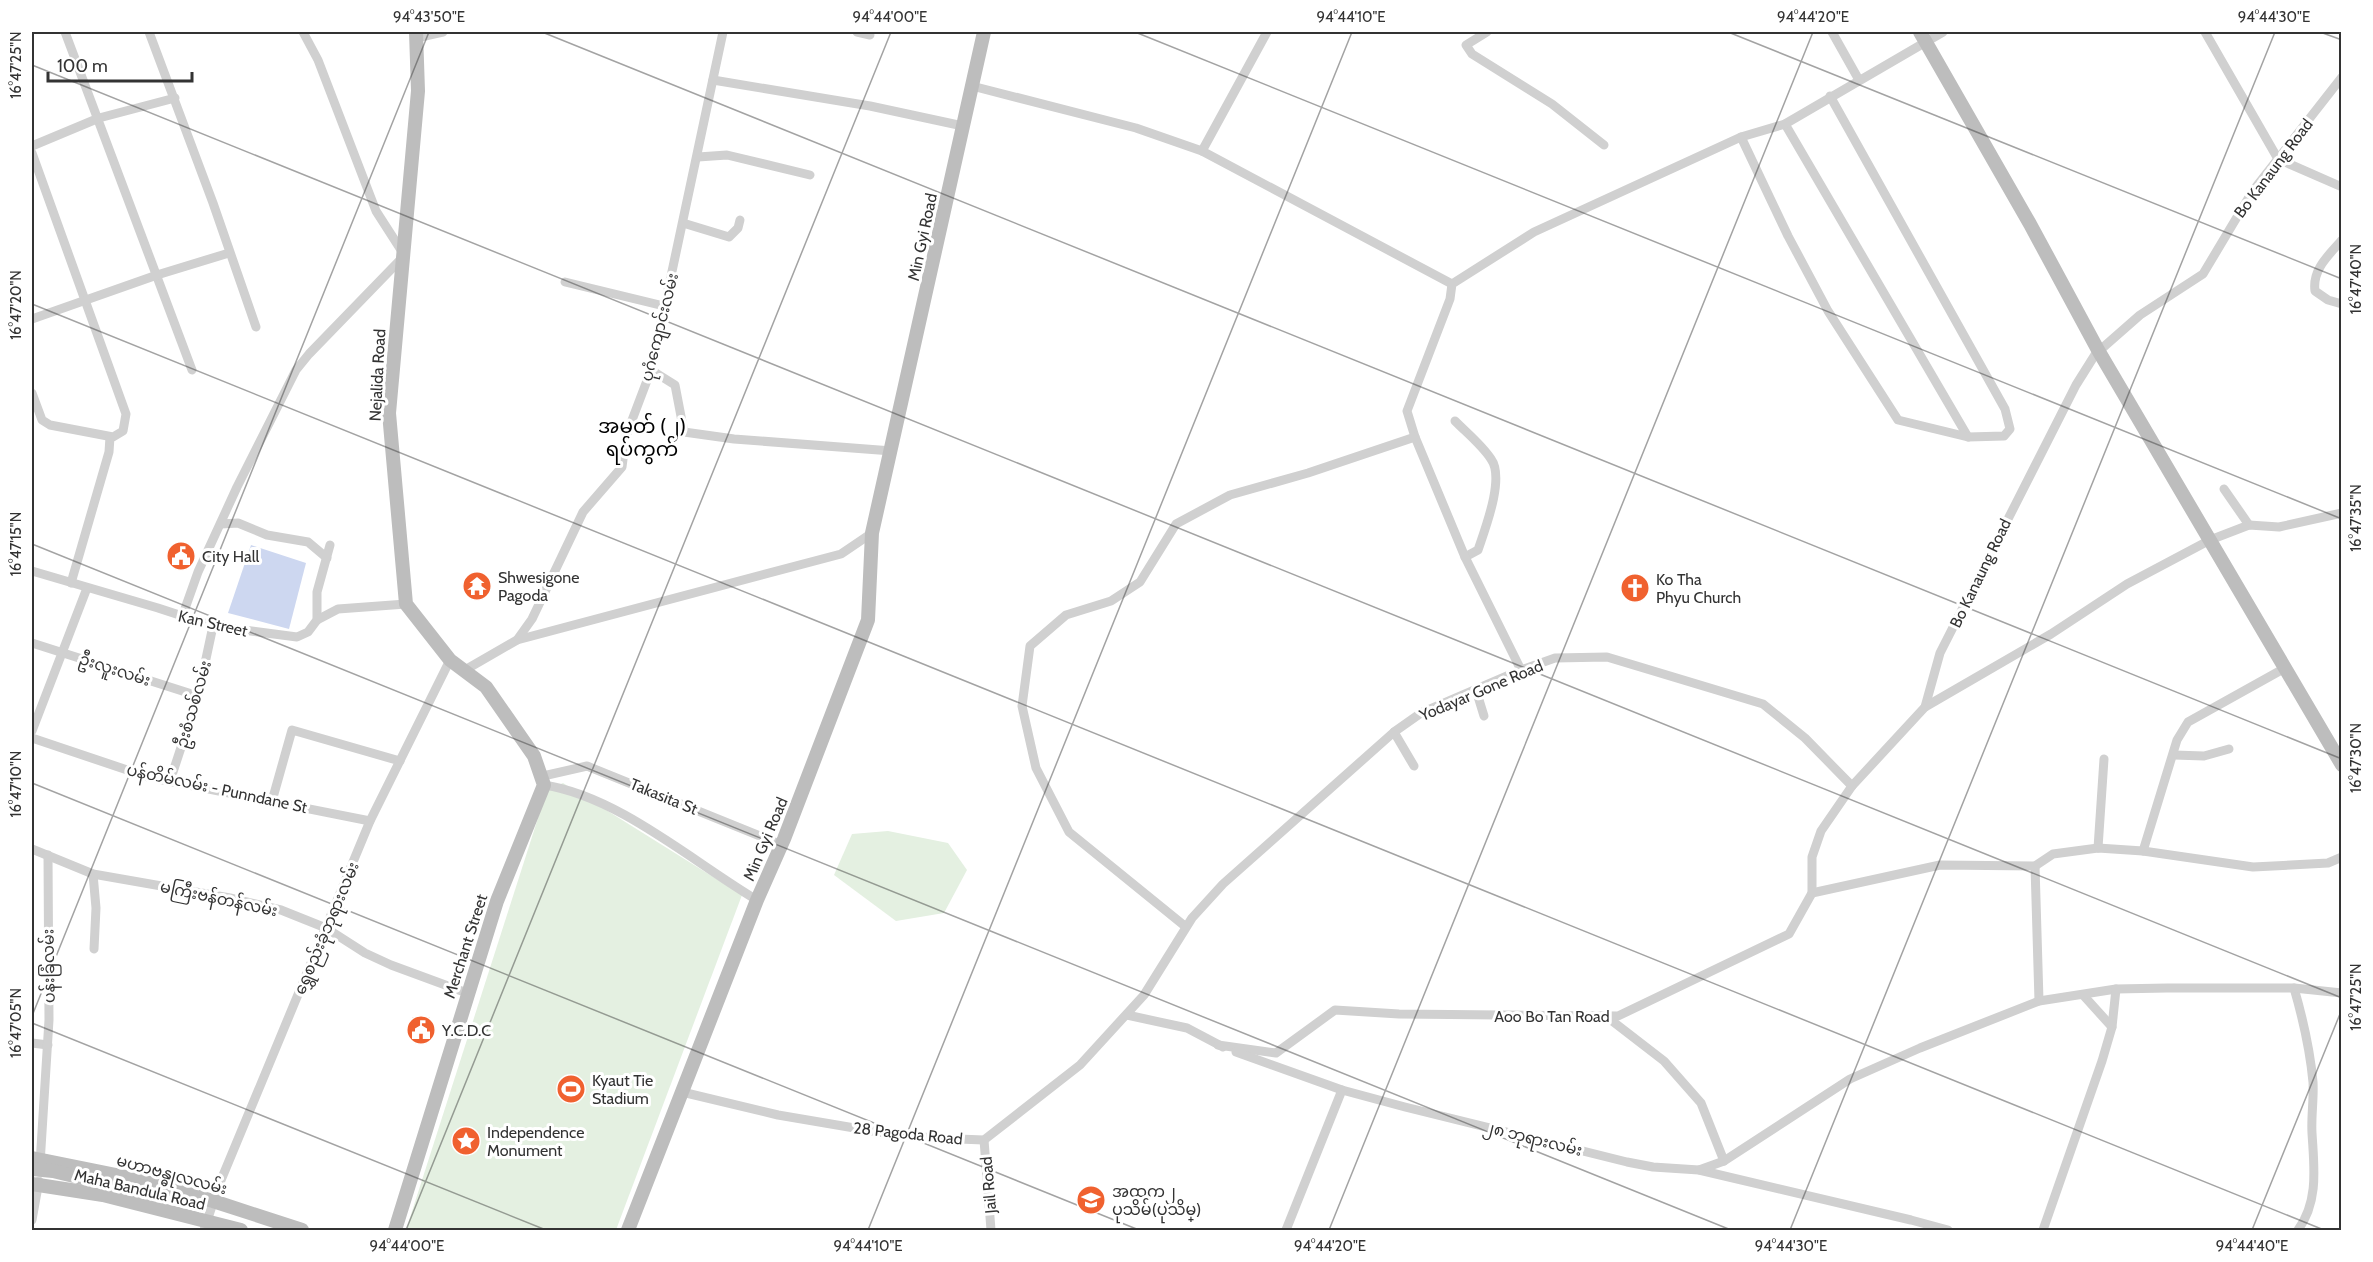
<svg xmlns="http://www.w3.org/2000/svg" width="2373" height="1262" viewBox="0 0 2373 1262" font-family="Cabin,'Noto Sans Myanmar',sans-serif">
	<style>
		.green { fill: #e4f0e1 }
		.water { fill: #cdd7f0 }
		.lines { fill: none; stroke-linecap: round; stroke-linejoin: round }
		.street { stroke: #d0d0d0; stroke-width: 9 }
		.secondary { stroke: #bdbdbd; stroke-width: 14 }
		.ticks { fill: none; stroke: #333; stroke-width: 1.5; stroke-opacity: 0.45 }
		.labels { text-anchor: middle; stroke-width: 6; stroke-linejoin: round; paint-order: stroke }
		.street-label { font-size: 16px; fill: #333; stroke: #fff }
		.poi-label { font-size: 16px; fill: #333; stroke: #fff; text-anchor: start }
		.quarter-label { font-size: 20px; fill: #000; stroke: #fff }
		.neatline { fill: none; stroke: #333; stroke-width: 2 }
		.ticks-label { font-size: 15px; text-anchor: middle; fill: #333 }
	</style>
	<rect width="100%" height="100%" fill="#fff"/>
	<!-- green -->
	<g class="green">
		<polygon points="563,783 742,895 616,1230 406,1230 547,790"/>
		<polygon points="888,831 948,843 967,870 944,913 896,921 834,875 852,834"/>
	</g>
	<!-- water -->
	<polygon class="water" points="251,545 306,563 289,629 228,613"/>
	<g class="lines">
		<!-- street -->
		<g class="street">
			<polyline points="65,32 192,370"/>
			<polyline points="149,32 213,203 256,327"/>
			<polyline points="303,32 318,60 376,211 403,253"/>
			<polyline points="857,32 870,35"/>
			<polyline points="1487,32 1466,45 1472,54 1552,104 1604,145"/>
			<polyline points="1832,32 1859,80"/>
			<polyline points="2205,32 2278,159 2342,187"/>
			<polyline points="416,38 443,32"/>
			<polyline points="713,80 870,106 963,126"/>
			<polyline points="972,86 1136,128 1202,151 1452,284"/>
			<polyline points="1785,124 1968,437"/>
			<polyline points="1741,137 1788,236 1828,311 1898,420 1968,437 2004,436 2010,429 2005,409 1830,96"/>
			<polyline points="32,146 99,118 175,98"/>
			<polyline points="1202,151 1267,32"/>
			<polyline points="32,153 126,414 123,431 113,437 50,425 42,420 32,393"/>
			<polyline points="698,157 727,155 810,175"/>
			<polyline points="683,223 729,237 738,228 740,220"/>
			<path d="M2342,240C2329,255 2312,269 2315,291L2328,300L2342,304"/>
			<polyline points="565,282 664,306"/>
			<polyline points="32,319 157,275 229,253"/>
			<polyline points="2099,351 2140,315 2203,274 2252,192 2342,77"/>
			<polyline points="651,370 675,385 684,432 734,439 892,451"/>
			<path d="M1455,421C1467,433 1482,445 1491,459C1505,478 1485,529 1478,550L1465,557"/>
			<polyline points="2224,489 2249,525"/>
			<polyline points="221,524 238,523 267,535 308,542 327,558"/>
			<polyline points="32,571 158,608 213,626 297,637 308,632 317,620 317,592 330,545"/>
			<polyline points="71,583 109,452 110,437"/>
			<polyline points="182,617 198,572 237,487 296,370 309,354 403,257"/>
			<polyline points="317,620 338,609 406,604"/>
			<polyline points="517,640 841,554 872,533"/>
			<polyline points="32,643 198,696"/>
			<polyline points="465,670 517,640 532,619 583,512 622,467 626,436 651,370 723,32"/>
			<polyline points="1521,670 1465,557 1415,437 1407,411 1450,299 1452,284 1534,232 1741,137 1785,124 1943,32"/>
			<polyline points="1476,690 1484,716"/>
			<polyline points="1925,707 2051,634 2127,584 2210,540 2249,525 2279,527 2342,513"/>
			<polyline points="32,731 87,588"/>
			<polyline points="1394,732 1414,766"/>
			<polyline points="32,738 148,777 370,821"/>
			<polyline points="2174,755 2204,756 2229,749"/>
			<polyline points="543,776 587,766 782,845"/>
			<polyline points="170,781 198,696 213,626"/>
			<path d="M544,785C618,796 693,862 757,900"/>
			<polyline points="272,801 292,730 400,761"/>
			<polyline points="2098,848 2104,759"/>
			<polyline points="32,849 93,874 230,898 281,910 326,928 365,953 391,965 467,993"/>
			<polyline points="2143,851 2177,740 2188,722 2285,668"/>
			<polyline points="2035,866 2039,1001"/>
			<polyline points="93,874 96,908 94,949"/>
			<polyline points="1812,893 1940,865 2035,866 2053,854 2098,848 2143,851 2253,867 2328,863 2342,857"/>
			<polyline points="1186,927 1069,832 1036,768 1022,706 1030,646 1066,615 1111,601 1140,582 1176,524 1230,495 1308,473 1415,437"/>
			<path d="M2294,988C2303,1019 2310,1050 2313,1082C2314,1099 2311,1116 2312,1133C2314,1167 2319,1201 2298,1230"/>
			<polyline points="2084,996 2112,1027"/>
			<polyline points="1127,1015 1187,1028 1223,1047"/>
			<polyline points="1607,1017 1664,1061 1701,1103 1724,1161"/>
			<polyline points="32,1043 48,1045"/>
			<polyline points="1218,1045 1276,1053 1335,1010 1399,1014 1618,1016 1789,934 1812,893 1812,857 1821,831 1852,786 1925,707 1940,653 2076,385 2098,350"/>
			<polyline points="1236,1052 1342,1090 1405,1107 1627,1162 1653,1167 1699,1170 1911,1220 1948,1230"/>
			<polyline points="682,1092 778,1115 878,1132 933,1138 984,1140 1080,1065 1144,995 1192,918 1223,884 1394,732 1421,713 1521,670 1555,658 1607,657 1763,704 1805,738 1852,786"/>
			<polyline points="984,1140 991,1230"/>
			<polyline points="40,1164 49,1020 48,855"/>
			<polyline points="1699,1170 1724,1161 1850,1079 1920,1048 2039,1001 2116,989 2167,988 2294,988 2342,993"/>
			<polyline points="32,1220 39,1181"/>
			<polyline points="204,1230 219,1185 370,821 450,660"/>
			<polyline points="1286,1230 1342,1090"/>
			<polyline points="2043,1230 2102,1061 2112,1027 2116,989"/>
		</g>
		<!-- secondary -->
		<g class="secondary">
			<polyline points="1920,32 2030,224 2098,350 2342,765"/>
			<polyline points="32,1158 136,1179 213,1201 302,1230"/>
			<polyline points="32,1169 53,1171 132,1190 153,1187"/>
			<polyline points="32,1184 103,1195 241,1230"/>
			<polyline points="395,1230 497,901 544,785 534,756 486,687 450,660 406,604 389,413 418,91 416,32"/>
			<polyline points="628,1230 757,900 784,839 868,620 872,533 984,32"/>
		</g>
	</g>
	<!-- ticks -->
	<path class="ticks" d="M542,32L2342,759M1135,32L2342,519M1728,32L2342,279M2320,32L2342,40M32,65L2342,998M32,304L2324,1230M32,544L1731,1230M32,783L1139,1230M32,1016L429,32M32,1023L546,1230M406,1230L891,32M868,1230L1352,32M1329,1230L1813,32M1790,1230L2275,32M2252,1230L2342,1009"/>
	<!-- icons -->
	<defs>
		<g id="civic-disc" transform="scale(1.5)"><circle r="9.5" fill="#f0612f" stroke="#fff"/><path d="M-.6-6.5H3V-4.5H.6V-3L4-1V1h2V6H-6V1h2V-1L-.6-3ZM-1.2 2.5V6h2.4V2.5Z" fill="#fff"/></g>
		<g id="temple-disc" transform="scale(1.5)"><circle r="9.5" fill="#f0612f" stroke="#fff"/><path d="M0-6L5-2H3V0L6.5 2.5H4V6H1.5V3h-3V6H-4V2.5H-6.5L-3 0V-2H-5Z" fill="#fff"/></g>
		<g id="church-disc" transform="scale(1.5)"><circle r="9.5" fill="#f0612f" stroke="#fff"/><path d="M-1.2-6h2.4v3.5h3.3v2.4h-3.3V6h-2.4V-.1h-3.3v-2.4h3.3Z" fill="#fff"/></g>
		<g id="stadium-disc" transform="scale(1.5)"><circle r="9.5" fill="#f0612f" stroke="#fff"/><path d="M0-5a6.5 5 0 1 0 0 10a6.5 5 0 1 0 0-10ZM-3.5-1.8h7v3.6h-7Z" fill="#fff"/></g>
		<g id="sight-disc" transform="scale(1.5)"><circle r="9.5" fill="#f0612f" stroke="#fff"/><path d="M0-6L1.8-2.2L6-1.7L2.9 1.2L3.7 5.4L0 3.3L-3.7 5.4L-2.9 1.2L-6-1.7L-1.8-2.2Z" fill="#fff"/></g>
		<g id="school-disc" transform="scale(1.5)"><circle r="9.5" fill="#f0612f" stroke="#fff"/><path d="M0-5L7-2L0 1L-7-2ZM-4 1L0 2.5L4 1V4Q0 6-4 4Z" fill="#fff"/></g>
	</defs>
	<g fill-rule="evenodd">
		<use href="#civic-disc" x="181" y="556"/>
		<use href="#temple-disc" x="477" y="586"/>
		<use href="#church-disc" x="1635" y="588"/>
		<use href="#civic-disc" x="421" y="1030"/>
		<use href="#stadium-disc" x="571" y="1089"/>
		<use href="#sight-disc" x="466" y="1141"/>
		<use href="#school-disc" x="1091" y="1200"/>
	</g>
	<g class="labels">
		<!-- street labels -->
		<g class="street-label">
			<text transform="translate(2273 168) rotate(-53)" y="6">Bo Kanaung Road</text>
			<text transform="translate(922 237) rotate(-78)" y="6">Min Gyi Road</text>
			<text transform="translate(659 327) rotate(-76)" y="6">ပုဂံကျောင်းလမ်း</text>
			<text transform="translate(377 375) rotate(-87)" y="6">Nejalida Road</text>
			<text transform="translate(1980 573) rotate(-64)" y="6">Bo Kanaung Road</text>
			<text transform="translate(213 623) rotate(13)" y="6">Kan Street</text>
			<text transform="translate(115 669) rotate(18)" y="6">ဦးလူးလမ်း</text>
			<text transform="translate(1481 690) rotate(-23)" y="6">Yodayar Gone Road</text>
			<text transform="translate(193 704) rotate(-74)" y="6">ဦးစံသစ်လမ်း</text>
			<text transform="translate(217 788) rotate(12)" y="6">ပန်တိမ်လမ်း - Punndane St</text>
			<text transform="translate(664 796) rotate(22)" y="6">Takasita St</text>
			<text transform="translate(765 839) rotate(-67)" y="6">Min Gyi Road</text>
			<text transform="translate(219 898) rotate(12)" y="6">မကြီးဗန်တန်လမ်း</text>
			<text transform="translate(326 928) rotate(-67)" y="6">ရွှေစည်းခုံဘုရားလမ်း</text>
			<text transform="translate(465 946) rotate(-72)" y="6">Merchant Street</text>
			<text transform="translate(48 966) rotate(-91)" y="6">ပန်းခြံလမ်း</text>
			<text x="1552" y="1022">Aoo Bo Tan Road</text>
			<text transform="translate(908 1133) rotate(6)" y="6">28 Pagoda Road</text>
			<text transform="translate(1533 1138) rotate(14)" y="6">၂၈ ဘုရားလမ်း</text>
			<text transform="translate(172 1174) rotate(15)" y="6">မဟာဗန္ဓုလလမ်း</text>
			<text transform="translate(988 1185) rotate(-95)" y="6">Jail Road</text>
			<text transform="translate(140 1189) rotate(13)" y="6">Maha Bandula Road</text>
		</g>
		<!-- poi labels -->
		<g class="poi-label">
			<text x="202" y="562">City Hall</text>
			<text x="498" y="583">Shwesigone<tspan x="498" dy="18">Pagoda</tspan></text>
			<text x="1656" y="585">Ko Tha<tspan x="1656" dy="18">Phyu Church</tspan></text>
			<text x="442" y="1036">Y.C.D.C</text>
			<text x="592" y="1086">Kyaut Tie<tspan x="592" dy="18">Stadium</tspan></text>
			<text x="487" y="1138">Independence<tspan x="487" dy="18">Monument</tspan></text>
			<text x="1112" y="1197">အထက၂<tspan x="1112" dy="18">ပုသိမ်(ပုသိမ္)</tspan></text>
		</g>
		<!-- quarter labels -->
		<g class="quarter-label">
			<text x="642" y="433">အမှတ် (၂)<tspan x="642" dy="23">ရပ်ကွက်</tspan></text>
		</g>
	</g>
	<!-- border -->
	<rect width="2373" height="1262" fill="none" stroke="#ffffff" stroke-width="66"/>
	<!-- scale -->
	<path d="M48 72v9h144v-9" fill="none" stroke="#333333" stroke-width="3"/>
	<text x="57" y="72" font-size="18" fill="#333333" stroke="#ffffff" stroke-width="4.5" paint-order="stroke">100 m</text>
	<rect x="33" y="33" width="2307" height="1196" class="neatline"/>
	<g class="ticks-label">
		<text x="429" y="22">94°43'50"E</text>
		<text x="890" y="22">94°44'00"E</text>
		<text x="1351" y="22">94°44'10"E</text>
		<text x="1813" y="22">94°44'20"E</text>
		<text x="2274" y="22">94°44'30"E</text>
		<text transform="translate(16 65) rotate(-90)" y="5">16°47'25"N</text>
		<text transform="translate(2356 279) rotate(-90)" y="5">16°47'40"N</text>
		<text transform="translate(16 305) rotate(-90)" y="5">16°47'20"N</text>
		<text transform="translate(2356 518) rotate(-90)" y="5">16°47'35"N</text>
		<text transform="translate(16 544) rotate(-90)" y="5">16°47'15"N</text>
		<text transform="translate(2356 758) rotate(-90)" y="5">16°47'30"N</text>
		<text transform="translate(16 784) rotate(-90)" y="5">16°47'10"N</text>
		<text transform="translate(2356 997) rotate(-90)" y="5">16°47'25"N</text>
		<text transform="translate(16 1023) rotate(-90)" y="5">16°47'05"N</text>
		<text x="407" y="1251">94°44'00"E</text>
		<text x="868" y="1251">94°44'10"E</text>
		<text x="1330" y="1251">94°44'20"E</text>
		<text x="1791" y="1251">94°44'30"E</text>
		<text x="2252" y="1251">94°44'40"E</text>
	</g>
</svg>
